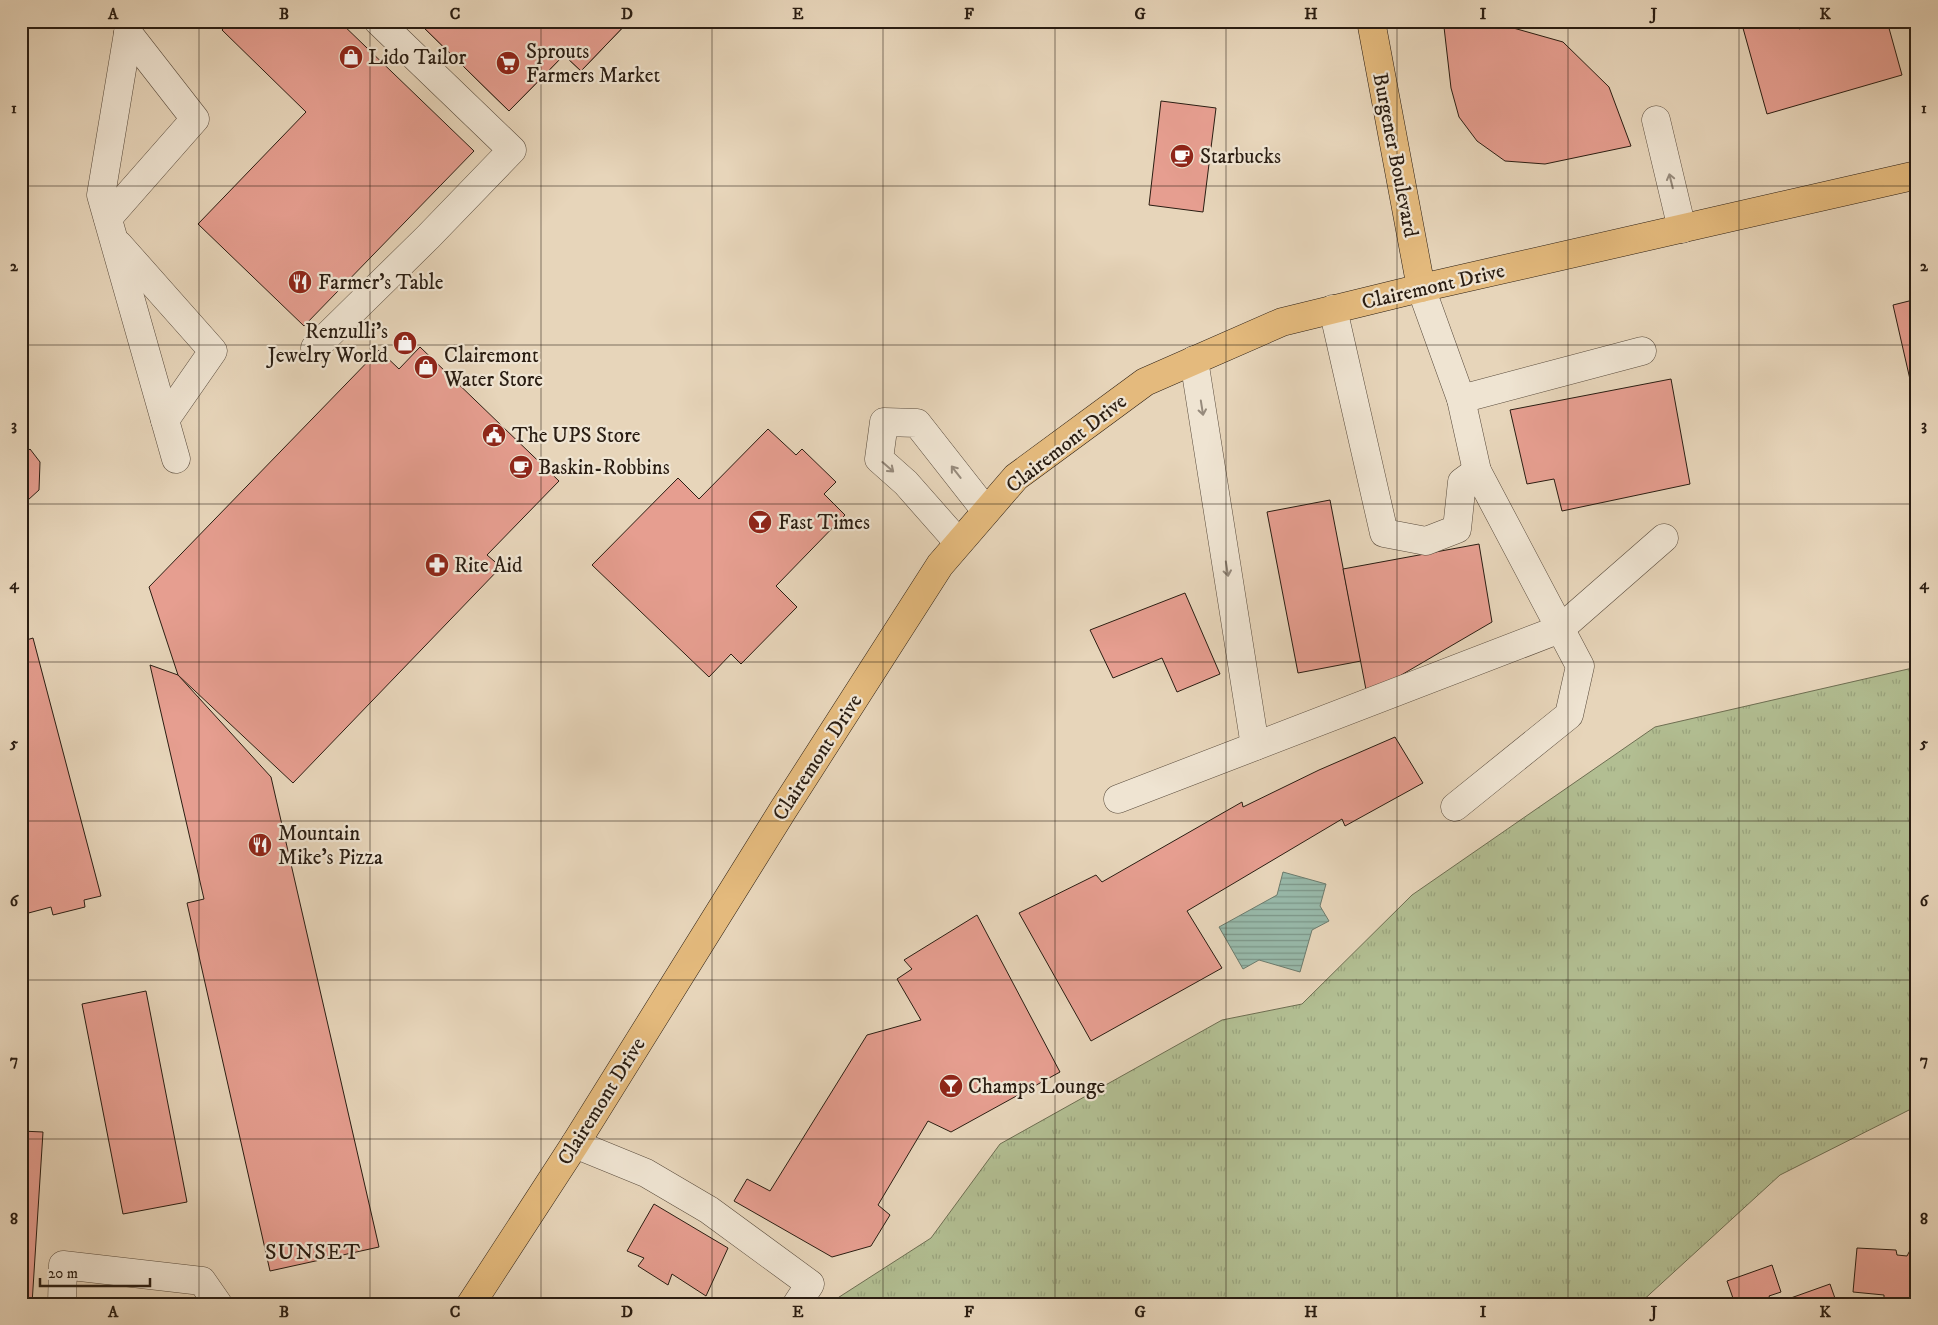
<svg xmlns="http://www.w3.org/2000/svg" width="1938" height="1325" viewBox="0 0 1938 1325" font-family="'IM FELL DW Pica',serif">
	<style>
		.grass { fill: url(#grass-tufts); stroke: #6e6e52 }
		.water { fill: url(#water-rules); stroke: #6c7b6d }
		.building { fill: #e69e90; stroke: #2a1d12 }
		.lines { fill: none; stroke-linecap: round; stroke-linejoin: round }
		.minor-casing { stroke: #594b3c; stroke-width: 29 }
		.major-casing { stroke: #2a1d12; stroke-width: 29 }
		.minor { stroke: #efe4d2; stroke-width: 28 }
		.major { stroke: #e4ba7d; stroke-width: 28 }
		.oneway { stroke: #968a7c }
		.grid { fill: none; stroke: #2a1d12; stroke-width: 1; stroke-opacity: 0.55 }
		.labels { text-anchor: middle; stroke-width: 4.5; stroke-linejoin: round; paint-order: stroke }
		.poi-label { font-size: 21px; fill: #2a1d12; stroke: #efe4d2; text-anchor: start }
		.street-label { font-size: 21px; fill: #2a1d12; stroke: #efe4d2 }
		.neighbourhood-label { font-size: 22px; letter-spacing: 1px; fill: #2a1d12; stroke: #efe4d2 }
		.neatline { fill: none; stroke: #2a1d12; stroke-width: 2 }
		.grid-label { font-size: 16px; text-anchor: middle; font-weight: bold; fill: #2a1d12 }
	</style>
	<defs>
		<pattern id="grass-tufts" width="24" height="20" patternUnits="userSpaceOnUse" patternTransform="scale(1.25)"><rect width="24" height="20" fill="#b2be92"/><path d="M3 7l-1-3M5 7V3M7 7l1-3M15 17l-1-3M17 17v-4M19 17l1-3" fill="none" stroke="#99a37d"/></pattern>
		<pattern id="water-rules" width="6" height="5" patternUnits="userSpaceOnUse" patternTransform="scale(1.25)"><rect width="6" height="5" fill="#98b9aa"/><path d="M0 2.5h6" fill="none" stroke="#7c9689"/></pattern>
	</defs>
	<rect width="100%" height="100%" fill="#e7d5ba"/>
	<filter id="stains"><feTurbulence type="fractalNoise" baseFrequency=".004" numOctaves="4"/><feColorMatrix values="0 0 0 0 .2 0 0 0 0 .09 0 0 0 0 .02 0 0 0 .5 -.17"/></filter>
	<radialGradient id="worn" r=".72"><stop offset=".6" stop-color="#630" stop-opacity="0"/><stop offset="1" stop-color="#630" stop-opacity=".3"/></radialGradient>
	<!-- grass -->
	<polygon class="grass" points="1917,667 1917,1106 1780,1175 1639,1304 840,1304 833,1301 931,1238 1000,1144 1222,1020 1302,1004 1412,895 1655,727"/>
	<!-- water -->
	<polygon class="water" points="1283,872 1326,884 1320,906 1329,921 1312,930 1300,972 1259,960 1243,969 1219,927 1277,895"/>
	<!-- building -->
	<g class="building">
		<polygon points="230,21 339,21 474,151 304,326 198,224 306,112 222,30"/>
		<polygon points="417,21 629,21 581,71 564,55 509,111"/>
		<polygon points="417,21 629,21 581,71 564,55 509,111"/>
		<polygon points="1457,21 1492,22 1563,42 1609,87 1631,146 1545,164 1505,161 1477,141 1459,117 1451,88 1444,27"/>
		<polygon points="1741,21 1797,21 1799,29 1826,21 1887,21 1902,75 1767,114"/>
		<polygon points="1161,101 1216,108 1203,212 1149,205"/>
		<polygon points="1917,299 1917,410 1893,305"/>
		<polygon points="420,347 559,481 487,555 501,567 293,783 178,675 149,587 379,350 399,369"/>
		<polygon points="1671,379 1690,484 1562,511 1554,479 1527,484 1510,410"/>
		<polygon points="768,429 796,455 802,449 836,482 824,494 845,515 776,586 797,607 741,664 731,654 709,677 592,565 678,478 699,499"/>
		<polygon points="30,449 40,462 39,490 28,500 21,499 21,457"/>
		<polygon points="1330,500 1361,661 1298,673 1267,512"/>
		<polygon points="1479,544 1492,622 1367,695 1343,569"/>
		<polygon points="1185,593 1220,674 1177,692 1162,658 1113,678 1090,630"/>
		<polygon points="21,633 23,641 33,638 101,896 84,900 85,907 53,915 51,907 21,915"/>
		<polygon points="150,665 178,675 271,777 379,1247 270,1271 187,903 204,899"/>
		<polygon points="1395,737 1423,783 1345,826 1342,819 1187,911 1222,968 1091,1041 1019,913 1096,875 1102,882 1242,802 1243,807 1319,770"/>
		<polygon points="977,915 1060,1072 951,1132 928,1121 878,1205 890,1215 871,1246 832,1257 734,1201 747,1179 770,1191 867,1035 921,1020 897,979 912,969 904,960"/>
		<polygon points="146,991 187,1202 123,1214 82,1004"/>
		<polygon points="21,1131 43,1132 32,1304 21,1304"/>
		<polygon points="654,1204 728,1248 706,1296 672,1274 668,1285 638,1266 644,1258 627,1251"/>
		<polygon points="1917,1237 1917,1304 1884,1304 1884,1295 1853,1292 1857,1248 1896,1250 1897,1255 1907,1256"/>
		<polygon points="1772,1265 1781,1292 1769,1296 1772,1304 1735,1304 1727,1281"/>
		<polygon points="1830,1284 1837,1304 1774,1304"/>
	</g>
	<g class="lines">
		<!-- minor casing -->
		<g class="minor-casing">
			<g id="minor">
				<polyline points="128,33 101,195 176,459"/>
				<polyline points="1656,120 1682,229"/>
				<polyline points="108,218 195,119 128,33"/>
				<polyline points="119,245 213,351 165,420"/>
				<polyline points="1421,288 1461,399 1477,471"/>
				<polyline points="1333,309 1384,533 1426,541 1457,529 1462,482 1477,471 1580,666 1569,715 1455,807"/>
				<polyline points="315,348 428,237 512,150 378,21"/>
				<polyline points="1194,360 1255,746"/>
				<polyline points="1461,399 1642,351"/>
				<polyline points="958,542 906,483 879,459 884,422 917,423 986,511"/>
				<polyline points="1118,799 1560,629 1664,538"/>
				<polyline points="575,1144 646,1173 709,1210 810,1284 797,1304"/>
				<polyline points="62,1304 63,1265 202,1281 218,1304"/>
			</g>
		</g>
		<!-- major casing -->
		<g class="major-casing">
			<g id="major">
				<polyline points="1371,21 1421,288"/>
				<polyline points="471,1304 575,1144 783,810 940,565 1016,477 1145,382 1282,322 1421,288 1917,175"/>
			</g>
		</g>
		<!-- minor -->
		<use href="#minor" class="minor"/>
		<!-- major -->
		<use href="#major" class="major"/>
	</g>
	<!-- one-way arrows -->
	<defs><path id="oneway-shaft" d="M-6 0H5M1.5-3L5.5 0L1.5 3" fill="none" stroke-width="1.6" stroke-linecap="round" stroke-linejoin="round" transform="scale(1.25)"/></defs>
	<g class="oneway">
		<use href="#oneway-shaft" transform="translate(1671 181) rotate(-104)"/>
		<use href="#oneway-shaft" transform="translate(1202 408) rotate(81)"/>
		<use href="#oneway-shaft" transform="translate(888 467) rotate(41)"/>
		<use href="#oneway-shaft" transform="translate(956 472) rotate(-128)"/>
		<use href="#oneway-shaft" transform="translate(1227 569) rotate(81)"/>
	</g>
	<!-- grid -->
	<path class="grid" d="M199,21V1304M370,21V1304M541,21V1304M712,21V1304M883,21V1304M1055,21V1304M1226,21V1304M1397,21V1304M1568,21V1304M1739,21V1304M21,186H1917M21,345H1917M21,504H1917M21,662H1917M21,821H1917M21,980H1917M21,1139H1917"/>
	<!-- icons -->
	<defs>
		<g id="shop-disc" transform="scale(1.25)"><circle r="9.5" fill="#8f2418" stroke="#efe4d2"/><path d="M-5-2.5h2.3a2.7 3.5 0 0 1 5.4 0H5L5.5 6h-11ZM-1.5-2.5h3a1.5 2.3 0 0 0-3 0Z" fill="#fff"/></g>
		<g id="supermarket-disc" transform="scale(1.25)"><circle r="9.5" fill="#8f2418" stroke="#efe4d2"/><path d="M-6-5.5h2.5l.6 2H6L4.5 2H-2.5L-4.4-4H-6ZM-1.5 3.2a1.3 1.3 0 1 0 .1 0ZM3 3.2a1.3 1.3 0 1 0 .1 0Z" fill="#fff"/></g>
		<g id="cafe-disc" transform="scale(1.25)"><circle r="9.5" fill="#8f2418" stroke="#efe4d2"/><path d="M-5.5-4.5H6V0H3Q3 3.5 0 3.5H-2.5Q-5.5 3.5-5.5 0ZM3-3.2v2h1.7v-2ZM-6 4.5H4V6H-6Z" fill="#fff"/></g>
		<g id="restaurant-disc" transform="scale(1.25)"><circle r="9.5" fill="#8f2418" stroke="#efe4d2"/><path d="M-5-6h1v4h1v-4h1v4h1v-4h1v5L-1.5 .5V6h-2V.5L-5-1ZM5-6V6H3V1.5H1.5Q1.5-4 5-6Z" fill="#fff"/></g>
		<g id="civic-disc" transform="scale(1.25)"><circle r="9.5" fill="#8f2418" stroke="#efe4d2"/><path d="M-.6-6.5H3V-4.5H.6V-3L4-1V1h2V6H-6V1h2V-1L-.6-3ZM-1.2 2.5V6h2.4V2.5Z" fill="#fff"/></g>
		<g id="bar-disc" transform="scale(1.25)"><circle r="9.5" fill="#8f2418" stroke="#efe4d2"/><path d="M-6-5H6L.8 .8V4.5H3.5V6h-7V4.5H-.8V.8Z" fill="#fff"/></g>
		<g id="pharmacy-disc" transform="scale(1.25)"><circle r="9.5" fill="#8f2418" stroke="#efe4d2"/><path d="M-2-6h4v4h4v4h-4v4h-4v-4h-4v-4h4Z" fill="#fff"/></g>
	</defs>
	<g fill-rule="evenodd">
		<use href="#shop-disc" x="351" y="57"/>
		<use href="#supermarket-disc" x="508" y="63"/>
		<use href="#cafe-disc" x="1182" y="156"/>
		<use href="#restaurant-disc" x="300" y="282"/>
		<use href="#shop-disc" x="405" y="343"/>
		<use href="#shop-disc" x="426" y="367"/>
		<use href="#civic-disc" x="494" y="435"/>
		<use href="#cafe-disc" x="521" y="467"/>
		<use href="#bar-disc" x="760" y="522"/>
		<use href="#pharmacy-disc" x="437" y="565"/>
		<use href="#restaurant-disc" x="260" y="845"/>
		<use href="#bar-disc" x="951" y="1086"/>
	</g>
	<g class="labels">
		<!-- poi labels -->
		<g class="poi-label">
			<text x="526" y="58">Sprouts<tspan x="526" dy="24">Farmers Market</tspan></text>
			<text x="368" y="64">Lido Tailor</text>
			<text x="1200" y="163">Starbucks</text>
			<text x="318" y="289">Farmer's Table</text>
			<text x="388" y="338" text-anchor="end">Renzulli's<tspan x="388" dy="24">Jewelry World</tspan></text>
			<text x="444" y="362">Clairemont<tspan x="444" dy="24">Water Store</tspan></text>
			<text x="512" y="442">The UPS Store</text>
			<text x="538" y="474">Baskin-Robbins</text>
			<text x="778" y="529">Fast Times</text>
			<text x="454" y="572">Rite Aid</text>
			<text x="278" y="840">Mountain<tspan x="278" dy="24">Mike's Pizza</tspan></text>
			<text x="968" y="1093">Champs Lounge</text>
		</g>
		<!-- street labels -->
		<g class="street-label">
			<text transform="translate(1396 155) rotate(79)" y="7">Burgener Boulevard</text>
			<text transform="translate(1433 286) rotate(-13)" y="7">Clairemont Drive</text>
			<text transform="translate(1066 443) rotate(-38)" y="7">Clairemont Drive</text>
			<text transform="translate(817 757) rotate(-57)" y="7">Clairemont Drive</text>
			<text transform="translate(601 1101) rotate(-58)" y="7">Clairemont Drive</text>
		</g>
		<!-- neighbourhood labels -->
		<g class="neighbourhood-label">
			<text x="313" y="1259">SUNSET</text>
		</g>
	</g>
	<!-- margin -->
	<rect width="1938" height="1325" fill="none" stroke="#e7d5ba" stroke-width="55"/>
	<!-- scale -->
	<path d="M40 1278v8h110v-8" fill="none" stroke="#2a1d12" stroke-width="2.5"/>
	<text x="48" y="1278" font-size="15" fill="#2a1d12" stroke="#efe4d2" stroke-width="4" paint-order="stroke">20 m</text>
	<rect x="28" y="28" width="1882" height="1270" class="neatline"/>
	<g class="grid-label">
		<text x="113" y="19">A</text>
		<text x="284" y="19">B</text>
		<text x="455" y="19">C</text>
		<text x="627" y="19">D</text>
		<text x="798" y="19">E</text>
		<text x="969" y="19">F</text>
		<text x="1140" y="19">G</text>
		<text x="1311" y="19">H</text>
		<text x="1483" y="19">I</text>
		<text x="1654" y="19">J</text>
		<text x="1825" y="19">K</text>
		<text x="14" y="113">1</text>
		<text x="1924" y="113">1</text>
		<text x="14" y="271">2</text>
		<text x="1924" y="271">2</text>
		<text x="14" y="430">3</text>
		<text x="1924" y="430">3</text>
		<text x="14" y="589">4</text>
		<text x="1924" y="589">4</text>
		<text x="14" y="748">5</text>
		<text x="1924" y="748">5</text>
		<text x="14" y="906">6</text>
		<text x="1924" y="906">6</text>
		<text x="14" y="1065">7</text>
		<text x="1924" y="1065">7</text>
		<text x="14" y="1224">8</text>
		<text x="1924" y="1224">8</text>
		<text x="113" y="1317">A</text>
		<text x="284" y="1317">B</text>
		<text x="455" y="1317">C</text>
		<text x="627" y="1317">D</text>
		<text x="798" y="1317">E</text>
		<text x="969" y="1317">F</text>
		<text x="1140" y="1317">G</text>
		<text x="1311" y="1317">H</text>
		<text x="1483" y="1317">I</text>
		<text x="1654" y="1317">J</text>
		<text x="1825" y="1317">K</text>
	</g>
	<rect width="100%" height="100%" filter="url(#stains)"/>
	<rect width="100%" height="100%" fill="url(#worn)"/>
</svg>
